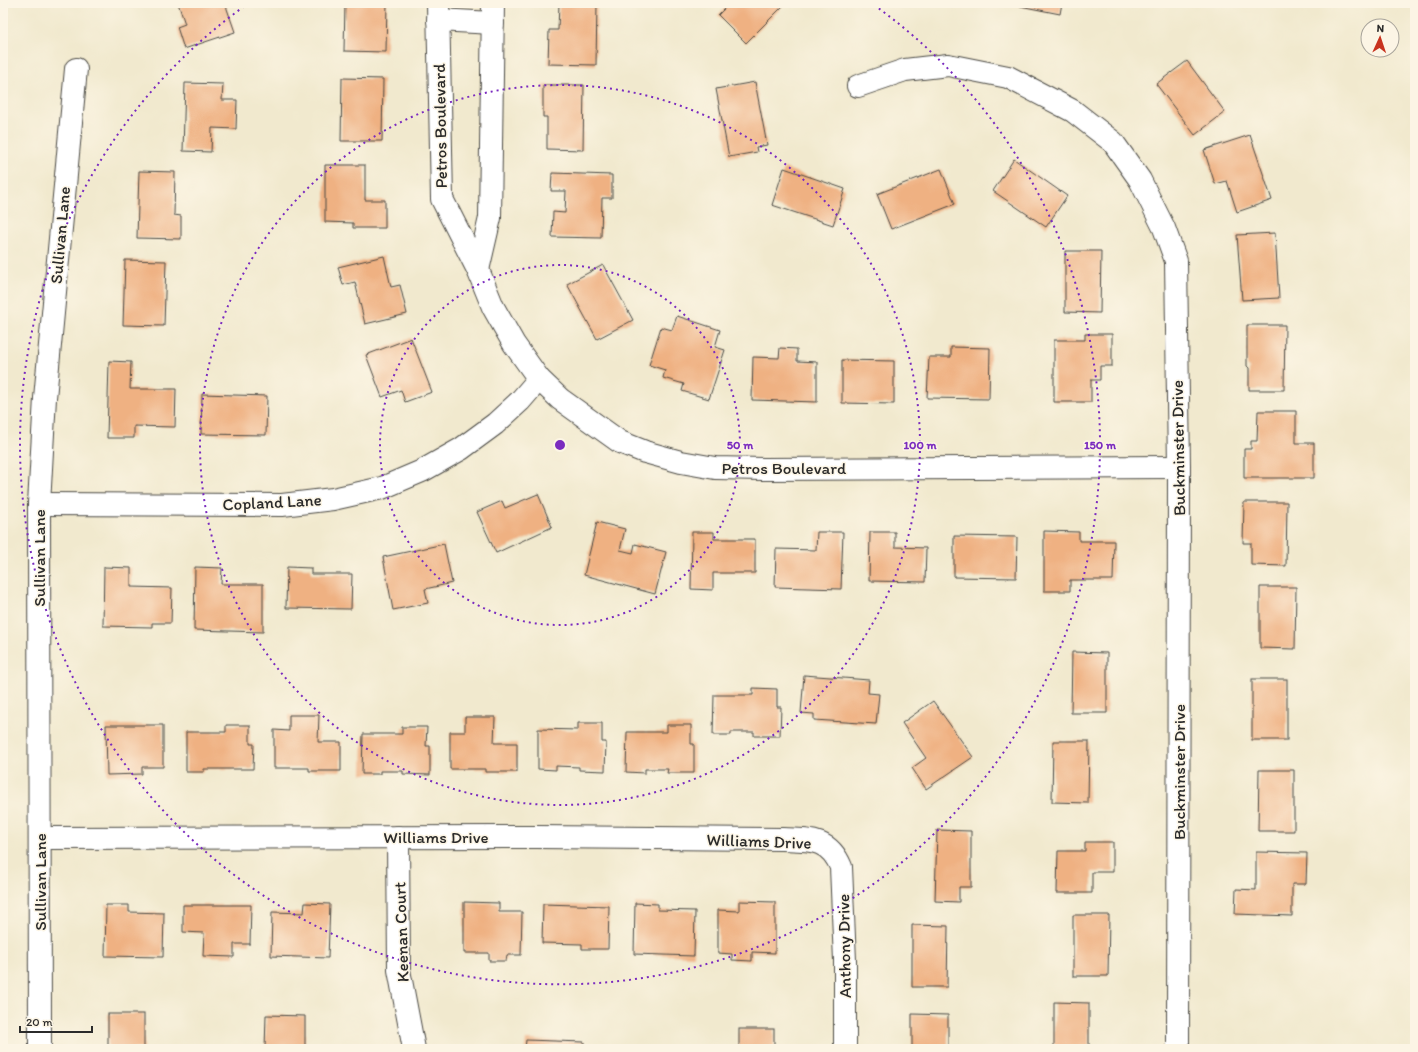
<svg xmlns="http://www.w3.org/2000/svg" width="1418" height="1052" viewBox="0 0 1418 1052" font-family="Itim,sans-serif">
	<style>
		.building { fill: #efb182 }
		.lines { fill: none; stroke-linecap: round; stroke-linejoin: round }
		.minor-casing { stroke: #494843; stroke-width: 24 }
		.minor { stroke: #fff; stroke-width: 22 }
		.ring { fill: none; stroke: #7b2cbf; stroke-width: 2; stroke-dasharray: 2 4 }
		.labels { text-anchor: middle; stroke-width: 3; stroke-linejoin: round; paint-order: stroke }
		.street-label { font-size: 17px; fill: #2b2b2b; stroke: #fcf5e5 }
		.centre { fill: #7b2cbf; stroke: #fcf5e5; stroke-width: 2 }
		.ring-label { font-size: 12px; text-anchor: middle; font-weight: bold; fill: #7b2cbf; stroke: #fcf5e5; stroke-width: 3; stroke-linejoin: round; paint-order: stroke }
	</style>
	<rect width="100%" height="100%" fill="#fcf5e5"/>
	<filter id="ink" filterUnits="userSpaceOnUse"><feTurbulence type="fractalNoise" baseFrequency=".025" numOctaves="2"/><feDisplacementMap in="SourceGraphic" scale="8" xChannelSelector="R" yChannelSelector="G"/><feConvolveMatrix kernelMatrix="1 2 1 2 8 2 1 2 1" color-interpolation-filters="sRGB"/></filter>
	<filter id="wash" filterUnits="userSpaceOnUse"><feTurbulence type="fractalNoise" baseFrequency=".012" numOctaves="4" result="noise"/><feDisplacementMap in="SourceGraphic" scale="16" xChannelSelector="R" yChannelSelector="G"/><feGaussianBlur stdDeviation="0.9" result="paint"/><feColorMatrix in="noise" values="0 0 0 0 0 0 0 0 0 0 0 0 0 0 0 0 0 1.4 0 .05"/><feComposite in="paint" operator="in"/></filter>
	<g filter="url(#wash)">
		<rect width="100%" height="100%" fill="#f1e9ce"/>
		<g id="blocks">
			<!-- building -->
			<g class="building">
				<polygon points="178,3 225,3 235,32 184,49 177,27 185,24"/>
				<polygon points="345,3 387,3 386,52 344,51"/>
				<polygon points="559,3 597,3 596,65 548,64 549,30 558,30"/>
				<polygon points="726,3 786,3 746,43 718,15 728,5"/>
				<polygon points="1005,3 1062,3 1060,14"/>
				<polygon points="1187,61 1225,112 1195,135 1156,84"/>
				<polygon points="342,78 383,79 382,141 341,141"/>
				<polygon points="755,82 767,145 756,147 757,152 729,157 716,89"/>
				<polygon points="185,83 223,84 222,100 237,100 236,129 212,128 211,152 183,151"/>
				<polygon points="543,85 584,85 583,150 547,149 547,117 543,117"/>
				<polygon points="1250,135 1272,200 1237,212 1227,181 1215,184 1204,150"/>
				<polygon points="1014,159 1067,196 1046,227 993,191"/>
				<polygon points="325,165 365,165 365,200 385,200 385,228 353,228 353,223 325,222"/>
				<polygon points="784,168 845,189 833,225 772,205"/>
				<polygon points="941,169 955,204 891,229 877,194"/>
				<polygon points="139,171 175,172 174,215 181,216 181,239 137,238"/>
				<polygon points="552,173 612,175 612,198 602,198 601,238 552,237 553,212 565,213 566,191 551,191"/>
				<polygon points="1275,233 1279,298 1242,300 1237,235"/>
				<polygon points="1065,251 1101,251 1100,313 1065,312"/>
				<polygon points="384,256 391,287 400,285 407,314 365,324 355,282 343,285 338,267"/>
				<polygon points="125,260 166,261 164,326 123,325"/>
				<polygon points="603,265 633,320 597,339 567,284"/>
				<polygon points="677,316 720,330 715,347 725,350 709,399 682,391 684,384 663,378 665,370 649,365 661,327 672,330"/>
				<polygon points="1247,325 1285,325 1284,390 1249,390 1249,368 1247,366"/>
				<polygon points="1085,334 1112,334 1112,366 1100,366 1100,380 1091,380 1091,402 1054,402 1054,340 1085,340"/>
				<polygon points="411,338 432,392 405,402 401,390 382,397 366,355"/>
				<polygon points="951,347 990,348 989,399 927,398 929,357 951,357"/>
				<polygon points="780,348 797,349 797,361 817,362 817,402 752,400 753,357 779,358"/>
				<polygon points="842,360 894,361 894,404 842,403"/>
				<polygon points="109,361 131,362 130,389 176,389 175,427 134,426 134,438 107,438"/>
				<polygon points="202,394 267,396 266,435 201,434"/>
				<polygon points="1258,411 1296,411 1296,443 1314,443 1314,478 1244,478 1244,449 1251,449 1251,441 1257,441"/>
				<polygon points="538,494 552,527 496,553 477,512 502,501 505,508"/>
				<polygon points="1244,502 1287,502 1286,566 1251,565 1251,543 1243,543"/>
				<polygon points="597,522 625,529 620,550 633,553 635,544 666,552 655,594 584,575"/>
				<polygon points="1044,531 1079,532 1079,541 1114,541 1113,580 1070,580 1070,591 1044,591"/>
				<polygon points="692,532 714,532 714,539 755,539 755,573 713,573 713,590 691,589"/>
				<polygon points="817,532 843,532 841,589 775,587 776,549 816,550"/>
				<polygon points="870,532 895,532 895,547 926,548 925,582 869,581"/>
				<polygon points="954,536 1017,537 1016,578 954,577"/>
				<polygon points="444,544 452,583 425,589 428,603 393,610 383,557"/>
				<polygon points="104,567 131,568 131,587 172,588 171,623 152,623 152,627 103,626"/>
				<polygon points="195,567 222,568 221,584 263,584 263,632 194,630"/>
				<polygon points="287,567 311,568 311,574 352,574 351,609 286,608"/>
				<polygon points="1260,587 1296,587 1295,649 1260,648"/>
				<polygon points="1072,652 1107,653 1107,713 1071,713"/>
				<polygon points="804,675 869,680 868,693 879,694 876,724 814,720 814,714 801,713"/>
				<rect x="1252" y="679" width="35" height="61"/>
				<polygon points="753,688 777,689 777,707 781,707 780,736 754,736 754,732 731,732 731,735 713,735 714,695 753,695"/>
				<polygon points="933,701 973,757 926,789 912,768 926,758 902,723"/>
				<polygon points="289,715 319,715 318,742 341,742 341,771 309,771 309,768 274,768 274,730 289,731"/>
				<polygon points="465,717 495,717 494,743 517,743 517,772 485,772 485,769 450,769 450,732 465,732"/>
				<polygon points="578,723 602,723 602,742 606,742 605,771 579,770 579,767 556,766 556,770 538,769 538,729 578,730"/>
				<polygon points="106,725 163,725 163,767 142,767 142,774 107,775"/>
				<polygon points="226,725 250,725 250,744 254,744 253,769 204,769 204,772 186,772 186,732 226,732"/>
				<polygon points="667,725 691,725 691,744 694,744 694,773 667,773 668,769 645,769 645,773 626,772 627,732 667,732"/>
				<polygon points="402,727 427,727 426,746 430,746 430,775 403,774 403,771 380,771 380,774 362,774 363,734 402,734"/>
				<polygon points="1053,741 1089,741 1088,803 1052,802"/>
				<polygon points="1259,770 1294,770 1294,831 1258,831"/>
				<polygon points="937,830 971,831 971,887 959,887 959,902 935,901"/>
				<polygon points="1085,842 1113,842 1113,872 1092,872 1092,893 1057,893 1058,851 1085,851"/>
				<polygon points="1256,852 1307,853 1306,884 1292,884 1292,916 1235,914 1236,889 1256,890"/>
				<polygon points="739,901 775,902 775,953 752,952 752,961 732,960 732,954 718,953 718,910 739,911"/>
				<polygon points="464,902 499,903 499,912 522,912 521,955 507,955 506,961 489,961 489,953 464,953"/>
				<polygon points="305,903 330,904 328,958 271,956 272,912 304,913"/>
				<polygon points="635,903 658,904 658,910 695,911 694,956 634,954"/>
				<polygon points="543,904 609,906 608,949 582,949 582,944 542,943"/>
				<polygon points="106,905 129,905 129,912 164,913 163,957 105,956"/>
				<polygon points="183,905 251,905 250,944 234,944 234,957 203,956 204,933 183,932"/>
				<polygon points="1073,915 1109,915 1108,976 1073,976"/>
				<polygon points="912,925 948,926 947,987 912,987"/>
				<polygon points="1054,1002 1089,1003 1089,1049 1054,1049"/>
				<rect x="108" y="1014" width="36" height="35"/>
				<polygon points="912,1014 948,1015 948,1049 912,1049"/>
				<polygon points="266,1015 305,1016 305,1049 265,1049"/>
				<rect x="739" y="1029" width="35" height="20"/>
				<polygon points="526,1040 584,1042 584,1049 525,1049"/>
			</g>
		</g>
	</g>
	<g filter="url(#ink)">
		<use href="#blocks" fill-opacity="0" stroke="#494843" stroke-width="1"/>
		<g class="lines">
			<!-- minor casing -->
			<g class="minor-casing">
				<g id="minor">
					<polyline points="438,3 442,199 478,270 493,307 514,344 539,379 560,399 620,442 645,452 681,462 715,468 763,469 1179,467"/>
					<polyline points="438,20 493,23"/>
					<polyline points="858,86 905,70 948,65 1008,77 1073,111 1113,142 1140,180 1164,228 1176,261 1179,467 1178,1049"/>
					<polyline points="478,270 490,218 493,3"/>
					<polyline points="39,504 282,505 333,499 382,488 422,471 461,449 495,424 520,401 539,379"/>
					<polyline points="398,837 399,970 414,1049"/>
					<path d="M40,838L537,837L782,839C810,840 829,838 841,867L845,961V1049"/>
					<polyline points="40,1049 39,504 45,398 76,69"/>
				</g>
			</g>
			<!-- minor -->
			<use href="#minor" class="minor"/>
		</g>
	</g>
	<!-- distance rings -->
	<g class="ring">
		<circle cx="560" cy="445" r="180"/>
		<circle cx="560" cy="445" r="360"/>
		<path d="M874 5A540 540 0 1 1 246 5"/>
	</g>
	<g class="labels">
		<!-- street labels -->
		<g class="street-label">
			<text transform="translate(440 126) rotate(-91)" y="6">Petros Boulevard</text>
			<text transform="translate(60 235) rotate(-85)" y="6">Sullivan Lane</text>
			<text transform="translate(1178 448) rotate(-91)" y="6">Buckminster Drive</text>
			<text x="784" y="474">Petros Boulevard</text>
			<text transform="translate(272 502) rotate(-3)" y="6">Copland Lane</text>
			<text transform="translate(39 558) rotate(-90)" y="6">Sullivan Lane</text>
			<text transform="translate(1179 772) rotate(-90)" y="6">Buckminster Drive</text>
			<text x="436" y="843">Williams Drive</text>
			<text transform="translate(759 841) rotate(2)" y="6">Williams Drive</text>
			<text transform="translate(40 882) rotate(-90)" y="6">Sullivan Lane</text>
			<text transform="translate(401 932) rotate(-92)" y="6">Keenan Court</text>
			<text transform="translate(844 946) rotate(-91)" y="6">Anthony Drive</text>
		</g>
	</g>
	<circle cx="560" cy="445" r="6" class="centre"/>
	<g class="ring-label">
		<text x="740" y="449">50 m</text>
		<text x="920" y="449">100 m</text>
		<text x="1100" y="449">150 m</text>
	</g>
	<!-- margin -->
	<rect width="1418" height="1052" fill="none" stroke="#fcf5e5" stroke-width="16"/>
	<!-- north arrow -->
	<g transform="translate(1380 38) rotate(3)"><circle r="19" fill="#fcf5e5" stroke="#a8a49b"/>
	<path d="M0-3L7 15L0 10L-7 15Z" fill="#c8321e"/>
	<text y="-6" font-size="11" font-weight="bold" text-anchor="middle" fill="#2b2b2b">N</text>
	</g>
	<!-- scale -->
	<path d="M20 1026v6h72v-6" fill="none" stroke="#2b2b2b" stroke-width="2"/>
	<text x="26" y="1026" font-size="12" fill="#2b2b2b" stroke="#fcf5e5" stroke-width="3" paint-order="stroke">20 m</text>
</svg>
